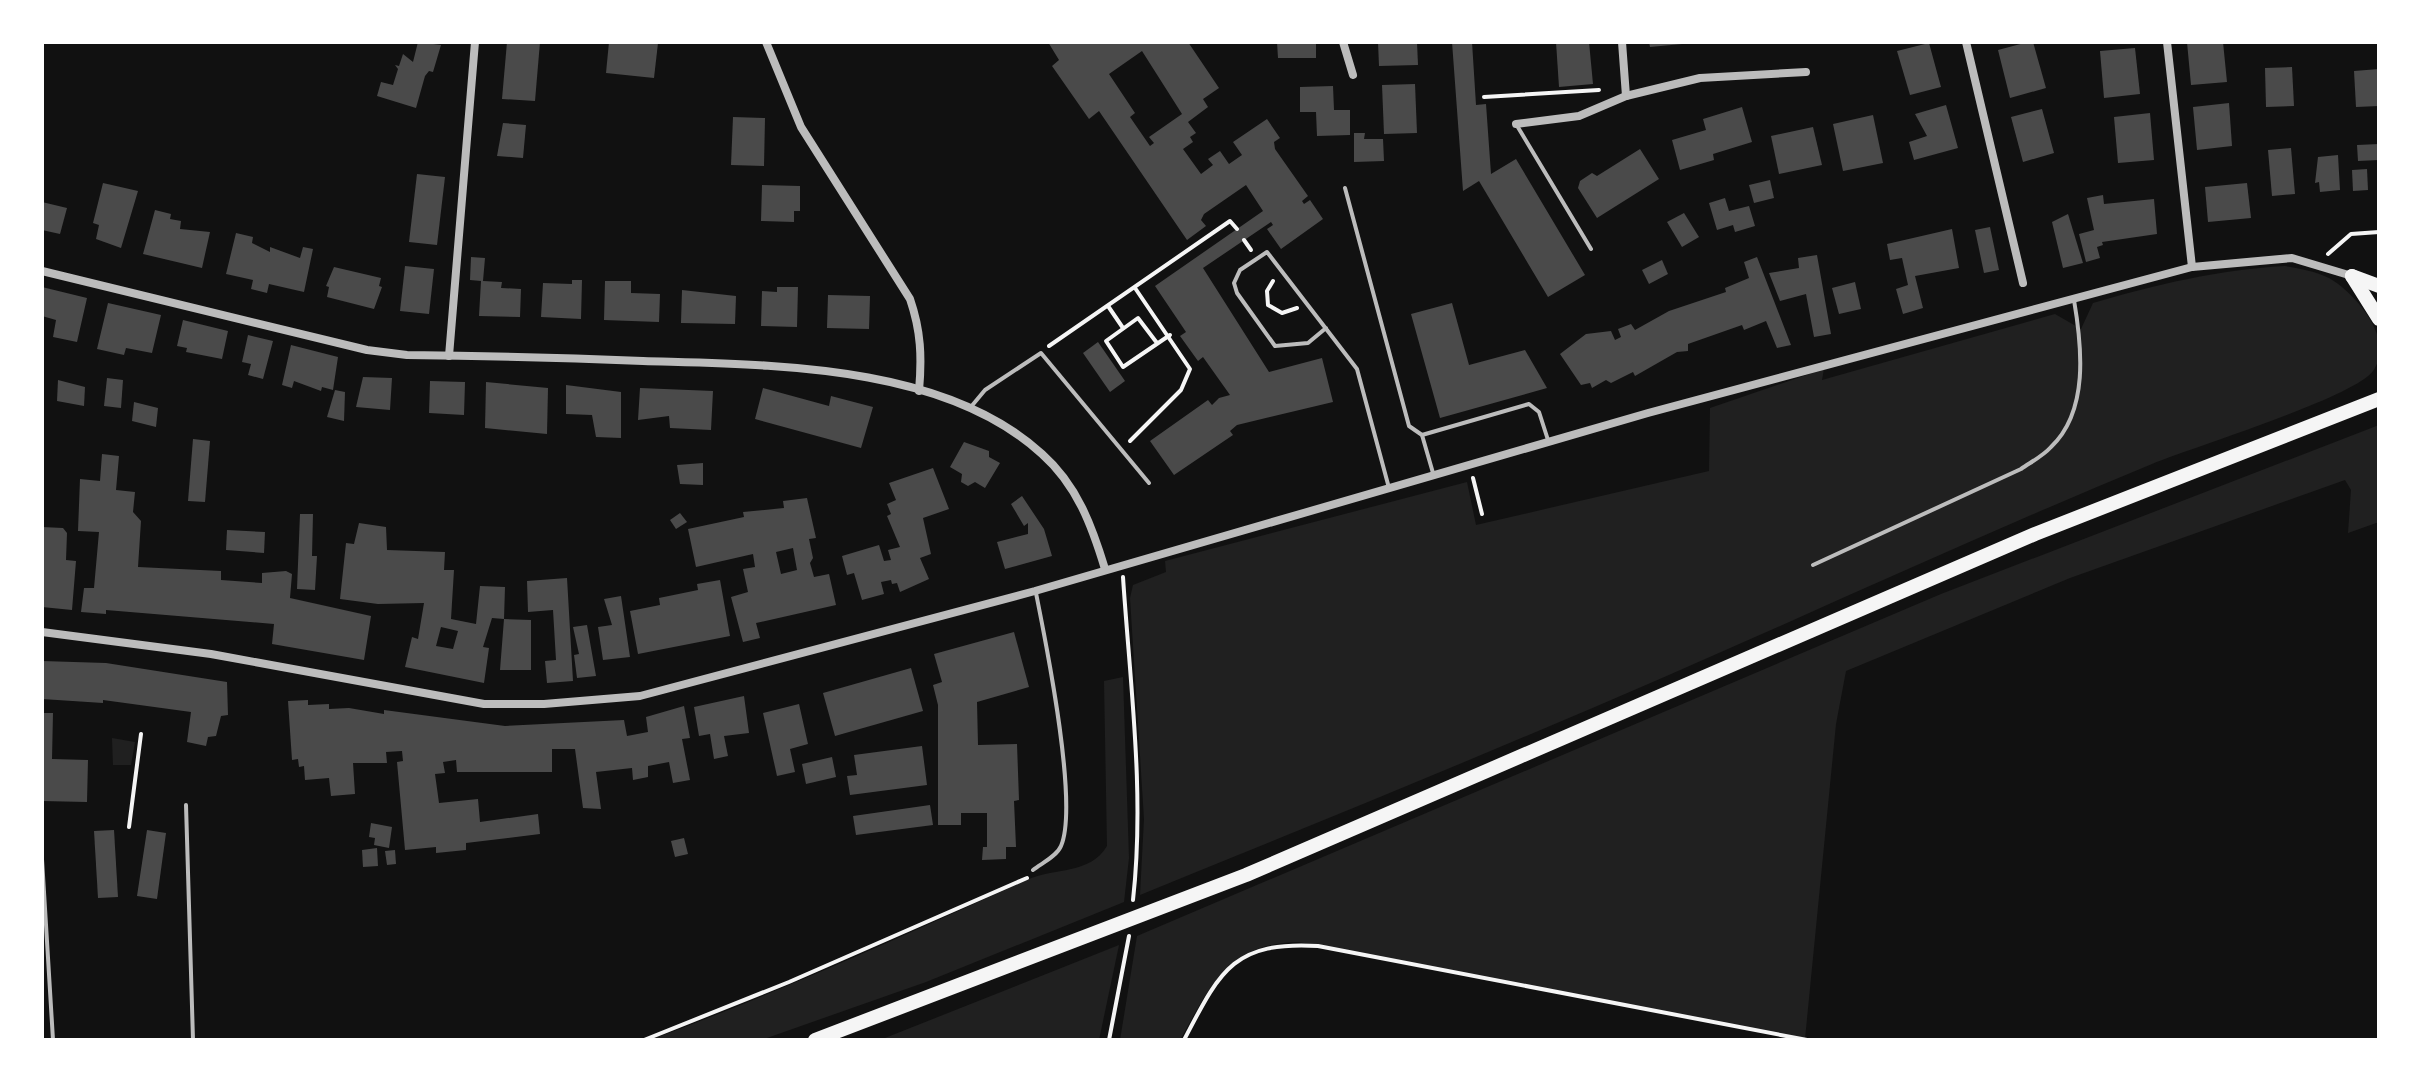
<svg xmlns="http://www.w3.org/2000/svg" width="2421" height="1082" viewBox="0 0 2421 1082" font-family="'Times New Roman',serif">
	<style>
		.green { fill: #202020 }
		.building { fill: #4a4a4a; fill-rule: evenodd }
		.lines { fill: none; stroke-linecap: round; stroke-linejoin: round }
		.path { stroke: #f5f5f5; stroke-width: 4 }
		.service { stroke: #bcbcbc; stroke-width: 4 }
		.minor { stroke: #bcbcbc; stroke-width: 8 }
		.primary { stroke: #f5f5f5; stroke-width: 14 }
	</style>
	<rect width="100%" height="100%" fill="#111"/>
	<!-- green -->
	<g class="green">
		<path d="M2285,266C2301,269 2315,271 2329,278C2355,293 2396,339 2373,371C2353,398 2193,447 2152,464C1987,532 1825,607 1662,678C1489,753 1315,824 1140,895L1144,819L1130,598L1133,585L1166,572L1165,561L1467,482L1476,525L1709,471L1710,408L1824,369L1822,380L2055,314L2081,329L2093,303C2159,284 2217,270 2285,266Z"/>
		<path d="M2379,425V522L2348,533L2351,490L2345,480L2070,578L1846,671L1836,724L1805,1039L1299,942C1228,943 1211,985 1180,1040H1120L1137,936L1941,594Z"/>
		<path d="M1123,677L1129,858L1124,902L926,982L761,1040H650C778,993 903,936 1027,880C1055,867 1090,875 1107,846L1104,681Z"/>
		<polygon points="112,738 135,742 131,765 113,765"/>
		<polygon points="1119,945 1099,1040 880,1040"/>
	</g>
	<!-- building -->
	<g class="building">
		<polygon points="418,42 441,45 433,72 429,71 425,76 416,108 377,96 381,82 393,85 398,69 395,65 399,66 403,54 413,62"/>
		<polygon points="507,42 540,42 535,101 502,99"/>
		<polygon points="609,42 658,43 654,78 606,73"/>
		<path d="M1048,42H1188L1219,88L1203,99L1208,107L1188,122L1196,133L1190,137L1193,142L1183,149L1201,174L1213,165L1208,159L1220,151L1229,164L1242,155L1233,142L1267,119L1280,138L1274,142L1275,149L1308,196L1302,201L1304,204L1310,200L1323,219L1281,249L1267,229L1273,225L1271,222L1203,268L1269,372L1322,358L1333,402L1237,425L1230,431L1233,435L1174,475L1150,441L1208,400L1212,405L1219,398L1230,395L1203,357L1198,361L1180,336L1186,332L1155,286L1263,211L1246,185L1204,214L1201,220L1206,226L1187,240L1099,111L1089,119L1052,66L1059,60ZM1142,51L1182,114L1149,137L1154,143L1150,146L1130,117L1135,113L1109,74Z"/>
		<polygon points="1277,42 1316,42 1316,58 1278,58"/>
		<polygon points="1378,42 1417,42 1418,65 1379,66"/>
		<polygon points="1452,42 1472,42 1476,105 1486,104 1491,174 1516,159 1585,275 1548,297 1479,181 1463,191"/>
		<polygon points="1556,42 1589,42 1593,84 1559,87"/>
		<polygon points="1649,42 1682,42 1682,44 1650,47"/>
		<polygon points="2028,42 2033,42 2046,88 2010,98 1998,50"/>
		<polygon points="2187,42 2223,42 2227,82 2191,85"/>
		<polygon points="1929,43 1941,87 1910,95 1897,51"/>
		<polygon points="2135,48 2140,94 2104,98 2100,51"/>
		<polygon points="2292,67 2294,106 2266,107 2265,68"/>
		<polygon points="2379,69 2379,106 2356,107 2354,71"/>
		<polygon points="1415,84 1417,133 1384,134 1382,85"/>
		<polygon points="1333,86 1334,110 1350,110 1350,135 1317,136 1316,112 1300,112 1300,87"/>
		<polygon points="2229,103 2232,146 2197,150 2193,107"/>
		<polygon points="1946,105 1958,148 1914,160 1909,142 1927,136 1915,114"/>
		<polygon points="1742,107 1752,142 1713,154 1714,160 1680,170 1672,140 1706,130 1703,119"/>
		<polygon points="2042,109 2054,153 2023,162 2011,117"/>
		<polygon points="2150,113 2154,160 2118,163 2114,117"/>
		<polygon points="1873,115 1883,163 1843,171 1833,124"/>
		<polygon points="733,117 765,118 764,166 731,165"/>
		<polygon points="503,123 526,125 523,158 497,156"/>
		<polygon points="1813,127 1822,165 1779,174 1771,136"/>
		<polygon points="1354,133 1365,133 1364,139 1383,139 1384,161 1354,162"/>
		<polygon points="2379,144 2379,160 2358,161 2357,145"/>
		<polygon points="2291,148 2295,194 2272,196 2268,150"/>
		<polygon points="1640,149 1659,179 1597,218 1578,188 1580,181 1592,173 1597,176"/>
		<polygon points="2338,155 2340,190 2320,192 2319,182 2315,183 2318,157"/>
		<polygon points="2367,169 2368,190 2353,191 2352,170"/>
		<polygon points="417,174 445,177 437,245 409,242"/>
		<polygon points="1770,180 1774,198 1754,203 1749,185"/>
		<polygon points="103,183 138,191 121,248 96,239 99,225 93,223"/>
		<polygon points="2247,183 2251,218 2208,222 2205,187"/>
		<polygon points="762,185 800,186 800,211 794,211 794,222 761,221"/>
		<polygon points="2103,195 2104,204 2154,199 2157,234 2102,242 2103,245 2097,247 2100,258 2086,262 2079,234 2094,230 2087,198"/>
		<polygon points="1725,198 1729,211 1749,206 1755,226 1735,232 1733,225 1717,230 1709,203"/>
		<polygon points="42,202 67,208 60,234 42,230"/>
		<polygon points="155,210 171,214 170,219 181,221 180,229 210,232 202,268 143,254"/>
		<polygon points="1684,213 1699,237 1682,247 1667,222"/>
		<polygon points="2068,214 2083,263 2063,268 2052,222"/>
		<polygon points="1990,227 1999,270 1984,273 1975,230"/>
		<polygon points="1952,229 1959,268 1915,276 1923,308 1903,314 1896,289 1908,285 1902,258 1890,260 1887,244"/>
		<polygon points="236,233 253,237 252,243 270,252 270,247 300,258 303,247 313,249 304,292 269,284 267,293 251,289 253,280 226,274"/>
		<polygon points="1817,255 1831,334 1814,337 1806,294 1780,301 1769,273 1799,268 1798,258"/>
		<polygon points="471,257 485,258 483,281 502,282 501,288 521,289 520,317 479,316 481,281 470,280"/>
		<polygon points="1757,257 1791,345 1777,348 1766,321 1744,330 1742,325 1688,344 1688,351 1677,352 1635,376 1633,372 1611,383 1606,380 1592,388 1590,383 1581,385 1560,354 1586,334 1611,331 1615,340 1621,337 1618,329 1631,324 1635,330 1669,311 1726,292 1725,288 1749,278 1744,262"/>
		<polygon points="1662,260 1668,274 1649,284 1642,270"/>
		<polygon points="405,266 434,269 429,314 400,311"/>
		<polygon points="334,267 381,278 379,286 382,287 374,309 327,297 329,287 326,286"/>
		<polygon points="572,280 582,280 581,319 541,317 543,283 572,284"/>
		<polygon points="605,281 631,281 631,293 660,294 659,322 604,320"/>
		<polygon points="1855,282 1861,309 1839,314 1832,288"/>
		<polygon points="42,287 87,298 77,342 53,337 56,320 42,316"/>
		<polygon points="777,287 798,287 797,327 761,326 762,291 777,292"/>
		<polygon points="682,290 736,296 735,324 681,323"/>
		<polygon points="828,295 870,296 869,329 827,328"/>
		<polygon points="108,303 161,315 152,353 126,348 124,355 97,349"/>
		<polygon points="1452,303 1469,365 1525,350 1547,388 1440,418 1411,314"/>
		<polygon points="183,320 228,331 222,359 186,352 187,348 177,346"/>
		<polygon points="248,335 273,341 263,379 248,375 251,364 242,362"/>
		<polygon points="1098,342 1125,381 1110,392 1083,353"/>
		<polygon points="291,345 338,357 333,390 322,387 321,391 294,381 292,388 282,385"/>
		<polygon points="363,377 392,378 390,410 356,407"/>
		<polygon points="107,378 123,380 121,408 104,406"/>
		<polygon points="58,380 85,387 84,406 57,401"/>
		<polygon points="430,381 465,382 464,415 429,413"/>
		<polygon points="486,382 548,388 547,434 485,428"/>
		<polygon points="566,385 621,392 621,438 596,437 592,415 566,414"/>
		<polygon points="640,388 713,391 711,430 670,428 669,416 638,420"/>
		<polygon points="763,388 829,406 831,396 873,407 861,448 755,419"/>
		<polygon points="335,390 345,392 344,421 327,417"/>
		<polygon points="134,402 158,408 156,427 132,421"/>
		<polygon points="193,439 210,441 205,502 188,501"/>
		<polygon points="964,442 989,451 989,457 1000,463 985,488 975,482 968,486 961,482 962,474 950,467"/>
		<polygon points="102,454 119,456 116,490 135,492 133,512 141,521 138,567 221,571 221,580 262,583 262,573 286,571 292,574 290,598 371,616 364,660 272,644 274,624 106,610 106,614 81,612 84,588 94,588 99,532 78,531 80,479 100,481"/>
		<polygon points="703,463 703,485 680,484 677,465"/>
		<polygon points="933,468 949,509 923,518 931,554 920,558 929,579 900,592 897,583 892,584 891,580 881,582 884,594 862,600 854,573 847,575 842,556 879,545 884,561 891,560 888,550 900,547 887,516 891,514 887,504 896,500 889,483"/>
		<polygon points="1022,496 1044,529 1052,556 1005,569 997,542 1028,534 1028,523 1024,526 1011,504"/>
		<path d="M807,498L816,538L809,539L813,558L810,563L814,577L829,574L836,605L756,623L760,638L743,642L731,597L748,592L743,569L755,567L753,554L696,567L688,529L744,517L743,512L784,508L783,501ZM793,548L797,570L781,574L776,552Z"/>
		<polygon points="680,513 687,522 676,529 670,520"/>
		<polygon points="300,514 313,514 312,556 317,556 315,590 297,589"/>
		<path d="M359,523L386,527L387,550L445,552L444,570H454L451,619L476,624L480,586L505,587L504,619L531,620V670H500L504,619L492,618L483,647L489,648L484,683L405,667L412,637L418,639L424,603L378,604L340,599L346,543L354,544ZM441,627L458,631L453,649L436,646Z"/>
		<polygon points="42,527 63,528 67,533 66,560 76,561 72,610 42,607"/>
		<polygon points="227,530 265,532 264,553 226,550"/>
		<polygon points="567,578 573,681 547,683 545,661 556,660 553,610 528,612 527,581"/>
		<polygon points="720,580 730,636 638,654 630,611 660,605 659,598 698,590 697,584"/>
		<polygon points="621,596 630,657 603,660 598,627 612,625 604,599"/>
		<polygon points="587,625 596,676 577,678 574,655 579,654 573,627"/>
		<polygon points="1014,632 1029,687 977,702 978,745 1017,744 1019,800 1014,801 1016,847 1006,847 1006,859 982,860 983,847 987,847 987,813 961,813 961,825 938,825 938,705 933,685 942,682 934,654"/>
		<polygon points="42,661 106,663 227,682 228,715 221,716 216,736 208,737 206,746 187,742 191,712 103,700 103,703 42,699"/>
		<polygon points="911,668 923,711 835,736 823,693"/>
		<polygon points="744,696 749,733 724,736 728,756 714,759 710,734 699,736 694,707"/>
		<polygon points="308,700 308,705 329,704 329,709 349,708 384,714 384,710 505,726 624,720 627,736 648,732 646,717 684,706 690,738 682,739 690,780 673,783 669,762 648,766 648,777 633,780 632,768 596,772 601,809 583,808 575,749 552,749 552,772 457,772 456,760 443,762 445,773 435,774 439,803 478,799 480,822 538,814 540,834 466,843 466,850 436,853 436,847 405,850 397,762 403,761 402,751 386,752 387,763 353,763 355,794 331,796 329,778 305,780 304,766 299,767 298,759 292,760 288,701"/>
		<polygon points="799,704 808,744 790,749 795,772 777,776 763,713"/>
		<polygon points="42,713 53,713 52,759 88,760 87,802 42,801"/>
		<polygon points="922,746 927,785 850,795 847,776 857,775 854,755"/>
		<polygon points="832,757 836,777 806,784 802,764"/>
		<polygon points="930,805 933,825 856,835 853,816"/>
		<polygon points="371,823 392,827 389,848 374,845 375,838 369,837"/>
		<polygon points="114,830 118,897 98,898 94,831"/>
		<polygon points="147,830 166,833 157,899 137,896"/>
		<polygon points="684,838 688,854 675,857 671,841"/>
		<polygon points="377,848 378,866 363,867 362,850"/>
		<polygon points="395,850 396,864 387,865 385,851"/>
	</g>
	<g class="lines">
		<!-- path -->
		<g class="path">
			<polyline points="1484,97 1599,90"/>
			<polyline points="1244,240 1251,250"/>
			<polyline points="2328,254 2351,234 2379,232"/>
			<polyline points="1273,281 1267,291 1268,305 1282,313 1297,308"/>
			<polyline points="1108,306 1123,328"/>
			<polyline points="1157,343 1138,318 1106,341 1123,367 1170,335"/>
			<polyline points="1049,346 1230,221 1237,229"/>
			<polyline points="1130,441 1181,390 1190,369 1135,288"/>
			<polyline points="1473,478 1482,514"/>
			<path d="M1123,577C1130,684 1145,793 1133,900"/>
			<polyline points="129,827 141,734"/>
			<polyline points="644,1040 789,982 1027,878"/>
			<polyline points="1109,1040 1129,936"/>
			<path d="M1184,1040C1220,971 1233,941 1318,946L1807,1040"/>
		</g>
		<!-- service -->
		<g class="service">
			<polyline points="1516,124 1591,249"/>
			<polyline points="1345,188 1409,426 1422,435 1433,473"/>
			<polyline points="1326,328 1308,343 1275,346 1237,293 1234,283 1240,270 1267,252 1357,369 1389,488"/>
			<polyline points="970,408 985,390 1041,353 1149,483"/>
			<polyline points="1422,435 1529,404 1539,412 1548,440"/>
			<path d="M1813,565L2021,469C2031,462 2043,456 2051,447C2089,411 2082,347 2074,300"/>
			<polyline points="186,805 193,1040"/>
			<polyline points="42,859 53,1040"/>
			<path d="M1033,870C1042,863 1057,856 1061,846C1079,804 1046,643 1036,593"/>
		</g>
		<!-- minor -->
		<g class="minor">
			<path d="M766,42L801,127L910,299C921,331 922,357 919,391"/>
			<polyline points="1343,42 1353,75"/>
			<polyline points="1622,42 1626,96"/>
			<polyline points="1966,42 2023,283"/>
			<polyline points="2167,42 2192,267"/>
			<polyline points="1516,124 1579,116 1626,96 1700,78 1806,72"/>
			<path d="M42,271L367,350L407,355C486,356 565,358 643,361C770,365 943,363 1042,454C1077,485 1092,526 1105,569"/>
			<polyline points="449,356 475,42"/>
			<polyline points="42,632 211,654 484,704 544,704 640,696 1035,591 1648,413 2192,267 2292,258 2352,276"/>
		</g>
		<!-- primary -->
		<g class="primary">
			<polyline points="2352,276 2379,319"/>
			<polyline points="2352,276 2379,286"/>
			<polyline points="815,1040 1246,875 2035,534 2379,399"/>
		</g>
	</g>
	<!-- border -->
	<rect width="2421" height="1082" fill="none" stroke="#ffffff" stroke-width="88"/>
</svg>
